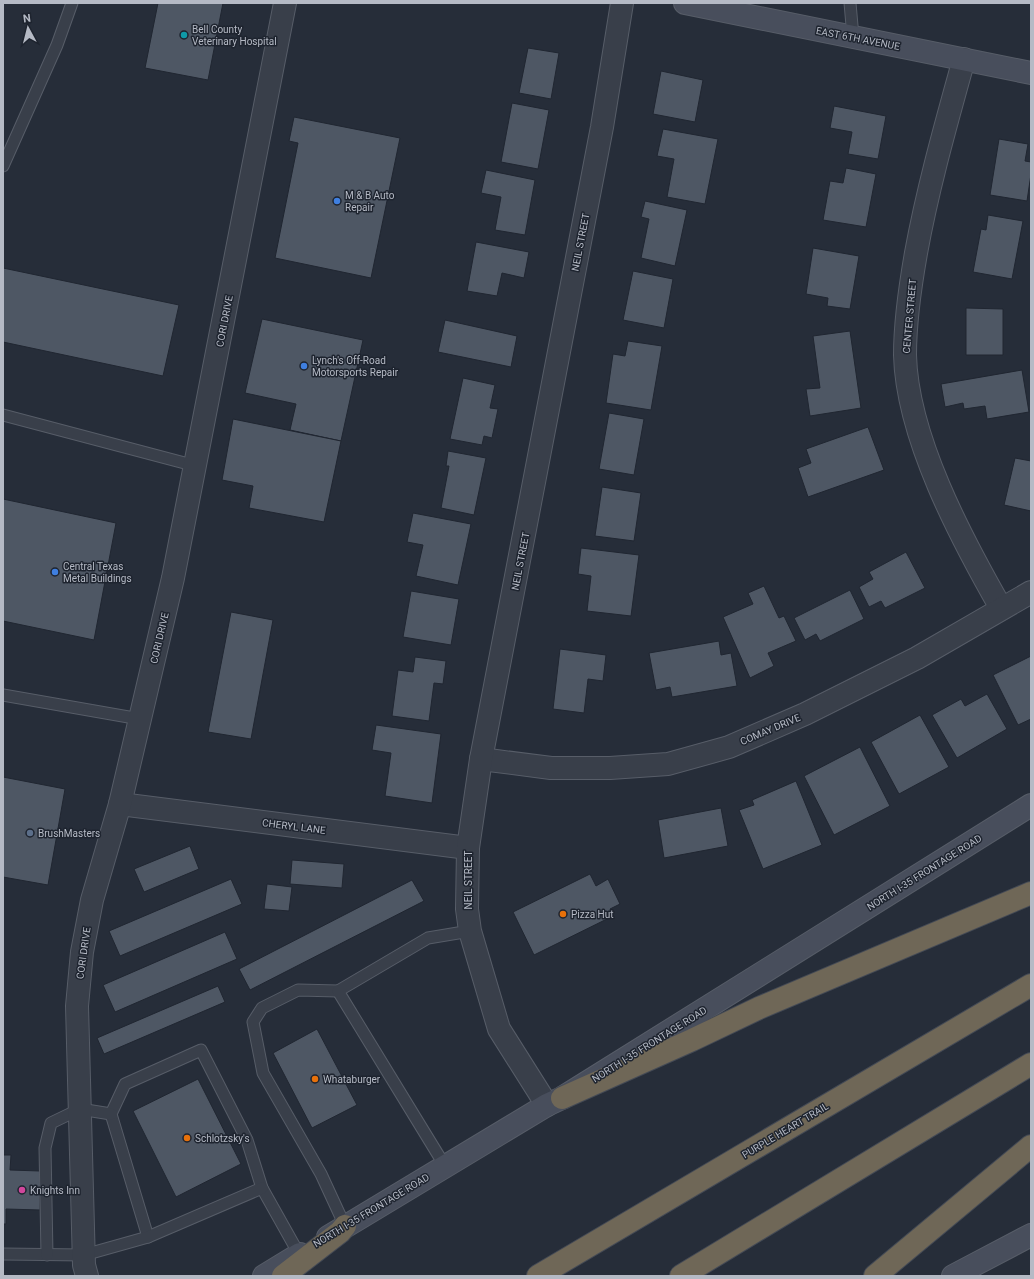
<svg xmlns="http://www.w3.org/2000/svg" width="1034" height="1279" viewBox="0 0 1034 1279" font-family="Roboto,sans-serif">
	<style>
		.building { fill: #4e5764; stroke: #202631 }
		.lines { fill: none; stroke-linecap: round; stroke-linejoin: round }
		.lane-casing { stroke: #575d68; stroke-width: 13 }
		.street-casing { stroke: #575d68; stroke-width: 24 }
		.secondary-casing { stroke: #575d68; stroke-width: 24 }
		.highway-casing { stroke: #444a55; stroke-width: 24 }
		.lane { stroke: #393f4a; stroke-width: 11 }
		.street { stroke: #393f4a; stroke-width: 22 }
		.secondary { stroke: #484e5c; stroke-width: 22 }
		.highway { stroke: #6f6757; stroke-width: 22 }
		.culture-dot { fill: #0f9aa8; stroke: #1e242f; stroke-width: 1.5 }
		.shop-dot { fill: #3f7fe0; stroke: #1e242f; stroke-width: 1.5 }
		.service-dot { fill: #5c6f8a; stroke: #1e242f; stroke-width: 1.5 }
		.food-dot { fill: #e8710a; stroke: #1e242f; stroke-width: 1.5 }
		.hotel-dot { fill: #d1479c; stroke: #1e242f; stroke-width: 1.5 }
		.labels { text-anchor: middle; stroke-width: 3; stroke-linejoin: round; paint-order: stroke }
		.poi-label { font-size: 10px; fill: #b5bac5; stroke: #1e242f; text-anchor: start }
		.street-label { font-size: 10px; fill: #b5bac5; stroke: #1e242f }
	</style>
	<rect width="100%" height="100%" fill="#262d39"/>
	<!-- building -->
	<g class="building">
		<polygon points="158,3 223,3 208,80 145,68"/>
		<polygon points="528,48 559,53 551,99 519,93"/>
		<polygon points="661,71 703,80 695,122 653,114"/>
		<polygon points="512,103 549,110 538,169 501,162"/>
		<polygon points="834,106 886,116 878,159 848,154 852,132 830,128"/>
		<polygon points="294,117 400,138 371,278 275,258 298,143 289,141"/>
		<polygon points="663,129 718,139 705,204 667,197 674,159 657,156"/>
		<polygon points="999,139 1028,144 1025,161 1031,162 1031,174 1027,201 990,195"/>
		<polygon points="846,168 876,174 866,227 823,220 830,181 843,183"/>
		<polygon points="486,170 535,180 525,235 495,230 501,197 481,193"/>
		<polygon points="645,201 687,210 675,266 641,258 649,219 641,217"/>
		<polygon points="988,215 1023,221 1012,279 973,272 981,229 986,230"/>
		<polygon points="476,242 529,252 524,278 502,273 497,296 467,291"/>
		<polygon points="813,248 859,256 850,309 827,306 828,298 806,294"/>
		<polygon points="3,268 179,305 163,376 3,342"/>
		<polygon points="633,271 673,279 664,328 623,320"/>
		<polygon points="966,308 1003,309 1003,355 966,355"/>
		<polygon points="262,319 363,340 341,441 290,430 296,404 245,393"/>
		<polygon points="445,320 517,336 511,367 438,352"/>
		<polygon points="850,331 861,408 810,416 806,389 820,388 813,336"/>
		<polygon points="628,341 662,346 651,410 606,403 613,354 625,356"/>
		<polygon points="1022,370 1029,412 987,419 985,406 964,409 963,403 945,407 941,384"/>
		<polygon points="463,378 495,385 490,408 498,409 492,438 484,436 482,445 450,439"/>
		<polygon points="609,413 644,419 634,475 599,469"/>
		<polygon points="233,419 341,441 324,522 249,508 253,486 222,480"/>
		<polygon points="868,427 884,470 808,497 798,468 811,463 806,449"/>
		<polygon points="448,451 486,458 474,515 441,508 449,466 446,466"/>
		<polygon points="1015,458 1031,461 1031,511 1004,505"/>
		<polygon points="602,487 641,493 634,541 595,536"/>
		<polygon points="3,499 116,523 94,640 3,621"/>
		<polygon points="413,513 471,524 458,585 416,576 423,545 407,542"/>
		<polygon points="581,548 639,555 631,616 587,611 591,576 578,574"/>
		<polygon points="906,552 925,588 885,608 881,601 869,607 859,587 873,579 869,572"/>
		<polygon points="764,586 779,618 784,616 796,641 768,653 774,666 750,678 723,617 753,604 748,593"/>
		<polygon points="850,590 864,619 820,641 816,634 805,640 794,618"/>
		<polygon points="411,591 459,599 451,645 403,637"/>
		<polygon points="231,612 273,620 251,739 208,732"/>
		<polygon points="719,641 721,655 731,653 737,686 672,697 670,687 656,690 649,653"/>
		<polygon points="560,649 606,655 603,681 588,679 584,713 553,709"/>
		<polygon points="1031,656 1031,719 1018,725 993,675"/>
		<polygon points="415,657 446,661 443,684 434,683 429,721 392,716 398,670 413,672"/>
		<polygon points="987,694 1007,729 957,758 932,715 961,699 965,706"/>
		<polygon points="920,715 949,767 899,794 871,742"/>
		<polygon points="376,725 441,734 432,803 385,796 391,753 372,750"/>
		<polygon points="860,747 890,806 834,835 804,776"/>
		<polygon points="3,777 65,789 48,885 3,877"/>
		<polygon points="796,781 822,845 763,869 739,810 754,805 752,800"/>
		<polygon points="721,808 728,846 664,858 658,820"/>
		<polygon points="190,846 199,869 144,892 134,869"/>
		<polygon points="292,860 344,864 342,888 290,884"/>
		<polygon points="590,874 596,886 608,879 620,904 610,909 613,916 534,955 513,912"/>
		<polygon points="231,879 242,904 120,956 109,931"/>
		<polygon points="412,880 424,901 250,990 239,969"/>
		<polygon points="267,884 292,887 289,911 264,909"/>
		<polygon points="225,932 237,959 115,1012 103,985"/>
		<polygon points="218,986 225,1002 104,1054 97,1038"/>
		<polygon points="317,1029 357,1105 312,1128 273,1053"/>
		<polygon points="198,1079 241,1164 176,1197 133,1111"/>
		<polygon points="3,1155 11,1155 10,1170 40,1171 40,1210 6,1209 6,1224 3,1224"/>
	</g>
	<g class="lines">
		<!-- lane casing -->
		<g class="lane-casing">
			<g id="lane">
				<polyline points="850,3 853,37"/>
				<polyline points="3,166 57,45 72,3"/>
				<polyline points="3,415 196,466"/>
				<polyline points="3,695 140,719"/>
				<polyline points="338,991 298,990 262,1008 253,1022 263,1073 321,1174 345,1226"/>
				<polyline points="445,1166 338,991 428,938 470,931"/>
				<polyline points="148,1237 111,1114 125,1084 201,1050 247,1140 262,1188 299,1254"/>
				<polyline points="3,1254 84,1255 148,1237 262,1188"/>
				<polyline points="47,1255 45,1148 51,1123 80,1109 111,1114"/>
			</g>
		</g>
		<!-- street casing -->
		<g class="street-casing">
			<g id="street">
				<path d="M964,59C946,124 928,187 916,253C910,287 905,321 905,355C907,437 961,538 1001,608"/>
				<polyline points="481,759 551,768 610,768 668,764 729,747 805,714 917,658 1031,592"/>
				<polyline points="120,804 468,848"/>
				<polyline points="547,1105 499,1029 470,931 467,909 468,848 481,759 602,127 622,3"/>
				<polyline points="87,1276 84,1265 77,1006 82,952 92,900 120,804 173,578 285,3"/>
			</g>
		</g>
		<!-- secondary casing -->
		<g class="secondary-casing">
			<g id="secondary">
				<polyline points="685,3 1031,73"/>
				<polyline points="328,1237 547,1105 562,1098 1031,805"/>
				<polyline points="264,1276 300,1254"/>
				<polyline points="953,1276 1031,1235"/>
			</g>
		</g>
		<!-- highway casing -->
		<g class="highway-casing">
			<g id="highway">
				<polyline points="562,1098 692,1040 759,1008 1031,893"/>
				<polyline points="283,1276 340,1232 345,1226"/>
				<polyline points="538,1276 1031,985"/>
				<polyline points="681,1276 1031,1064"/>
				<polyline points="875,1276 1031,1146"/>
			</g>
		</g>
		<!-- lane -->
		<use href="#lane" class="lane"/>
		<!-- street -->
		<use href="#street" class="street"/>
		<!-- secondary -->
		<use href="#secondary" class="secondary"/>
		<!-- highway -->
		<use href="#highway" class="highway"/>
	</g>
	<!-- markers -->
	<circle class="culture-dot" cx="184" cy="35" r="4"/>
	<g class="shop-dot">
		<circle cx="337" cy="201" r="4"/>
		<circle cx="304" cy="366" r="4"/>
		<circle cx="55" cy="572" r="4"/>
	</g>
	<circle class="service-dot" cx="30" cy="833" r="4"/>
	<g class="food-dot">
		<circle cx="563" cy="914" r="4"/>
		<circle cx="315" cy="1079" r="4"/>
		<circle cx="187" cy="1138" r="4"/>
	</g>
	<circle class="hotel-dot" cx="22" cy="1190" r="4"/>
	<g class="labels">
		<!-- poi labels -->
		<g class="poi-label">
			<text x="192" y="33">Bell County<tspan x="192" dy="12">Veterinary Hospital</tspan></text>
			<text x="345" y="199">M &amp; B Auto<tspan x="345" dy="12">Repair</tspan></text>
			<text x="312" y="364">Lynch's Off-Road<tspan x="312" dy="12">Motorsports Repair</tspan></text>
			<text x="63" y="570">Central Texas<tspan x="63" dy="12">Metal Buildings</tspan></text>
			<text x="38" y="837">BrushMasters</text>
			<text x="571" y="918">Pizza Hut</text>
			<text x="323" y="1083">Whataburger</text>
			<text x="195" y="1142">Schlotzsky's</text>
			<text x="30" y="1194">Knights Inn</text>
		</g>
		<!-- street labels -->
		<g class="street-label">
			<text transform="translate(858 38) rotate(11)" y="4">EAST 6TH AVENUE</text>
			<text transform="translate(580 242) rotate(-79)" y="4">NEIL STREET</text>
			<text transform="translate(909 316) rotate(-85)" y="4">CENTER STREET</text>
			<text transform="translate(224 321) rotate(-79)" y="4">CORI DRIVE</text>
			<text transform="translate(520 561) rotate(-79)" y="4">NEIL STREET</text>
			<text transform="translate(159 638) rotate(-77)" y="4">CORI DRIVE</text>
			<text transform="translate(770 729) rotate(-23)" y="4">COMAY DRIVE</text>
			<text transform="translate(294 826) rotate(7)" y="4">CHERYL LANE</text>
			<text transform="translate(924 872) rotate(-32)" y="4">NORTH I-35 FRONTAGE ROAD</text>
			<text transform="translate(468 880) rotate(-90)" y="4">NEIL STREET</text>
			<text transform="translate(83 953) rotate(-82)" y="4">CORI DRIVE</text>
			<text transform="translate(649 1044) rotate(-32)" y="4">NORTH I-35 FRONTAGE ROAD</text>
			<text transform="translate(785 1130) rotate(-31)" y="4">PURPLE HEART TRAIL</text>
			<text transform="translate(371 1210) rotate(-31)" y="4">NORTH I-35 FRONTAGE ROAD</text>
		</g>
	</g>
	<!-- border -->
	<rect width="1034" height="1279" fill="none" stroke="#b5bac5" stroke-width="8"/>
	<!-- north arrow -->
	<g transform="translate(28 28) rotate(353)" stroke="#1e242f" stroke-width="3" paint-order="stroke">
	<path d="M0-3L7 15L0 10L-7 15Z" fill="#b5bac5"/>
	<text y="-6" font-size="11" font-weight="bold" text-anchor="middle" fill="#b5bac5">N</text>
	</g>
</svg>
